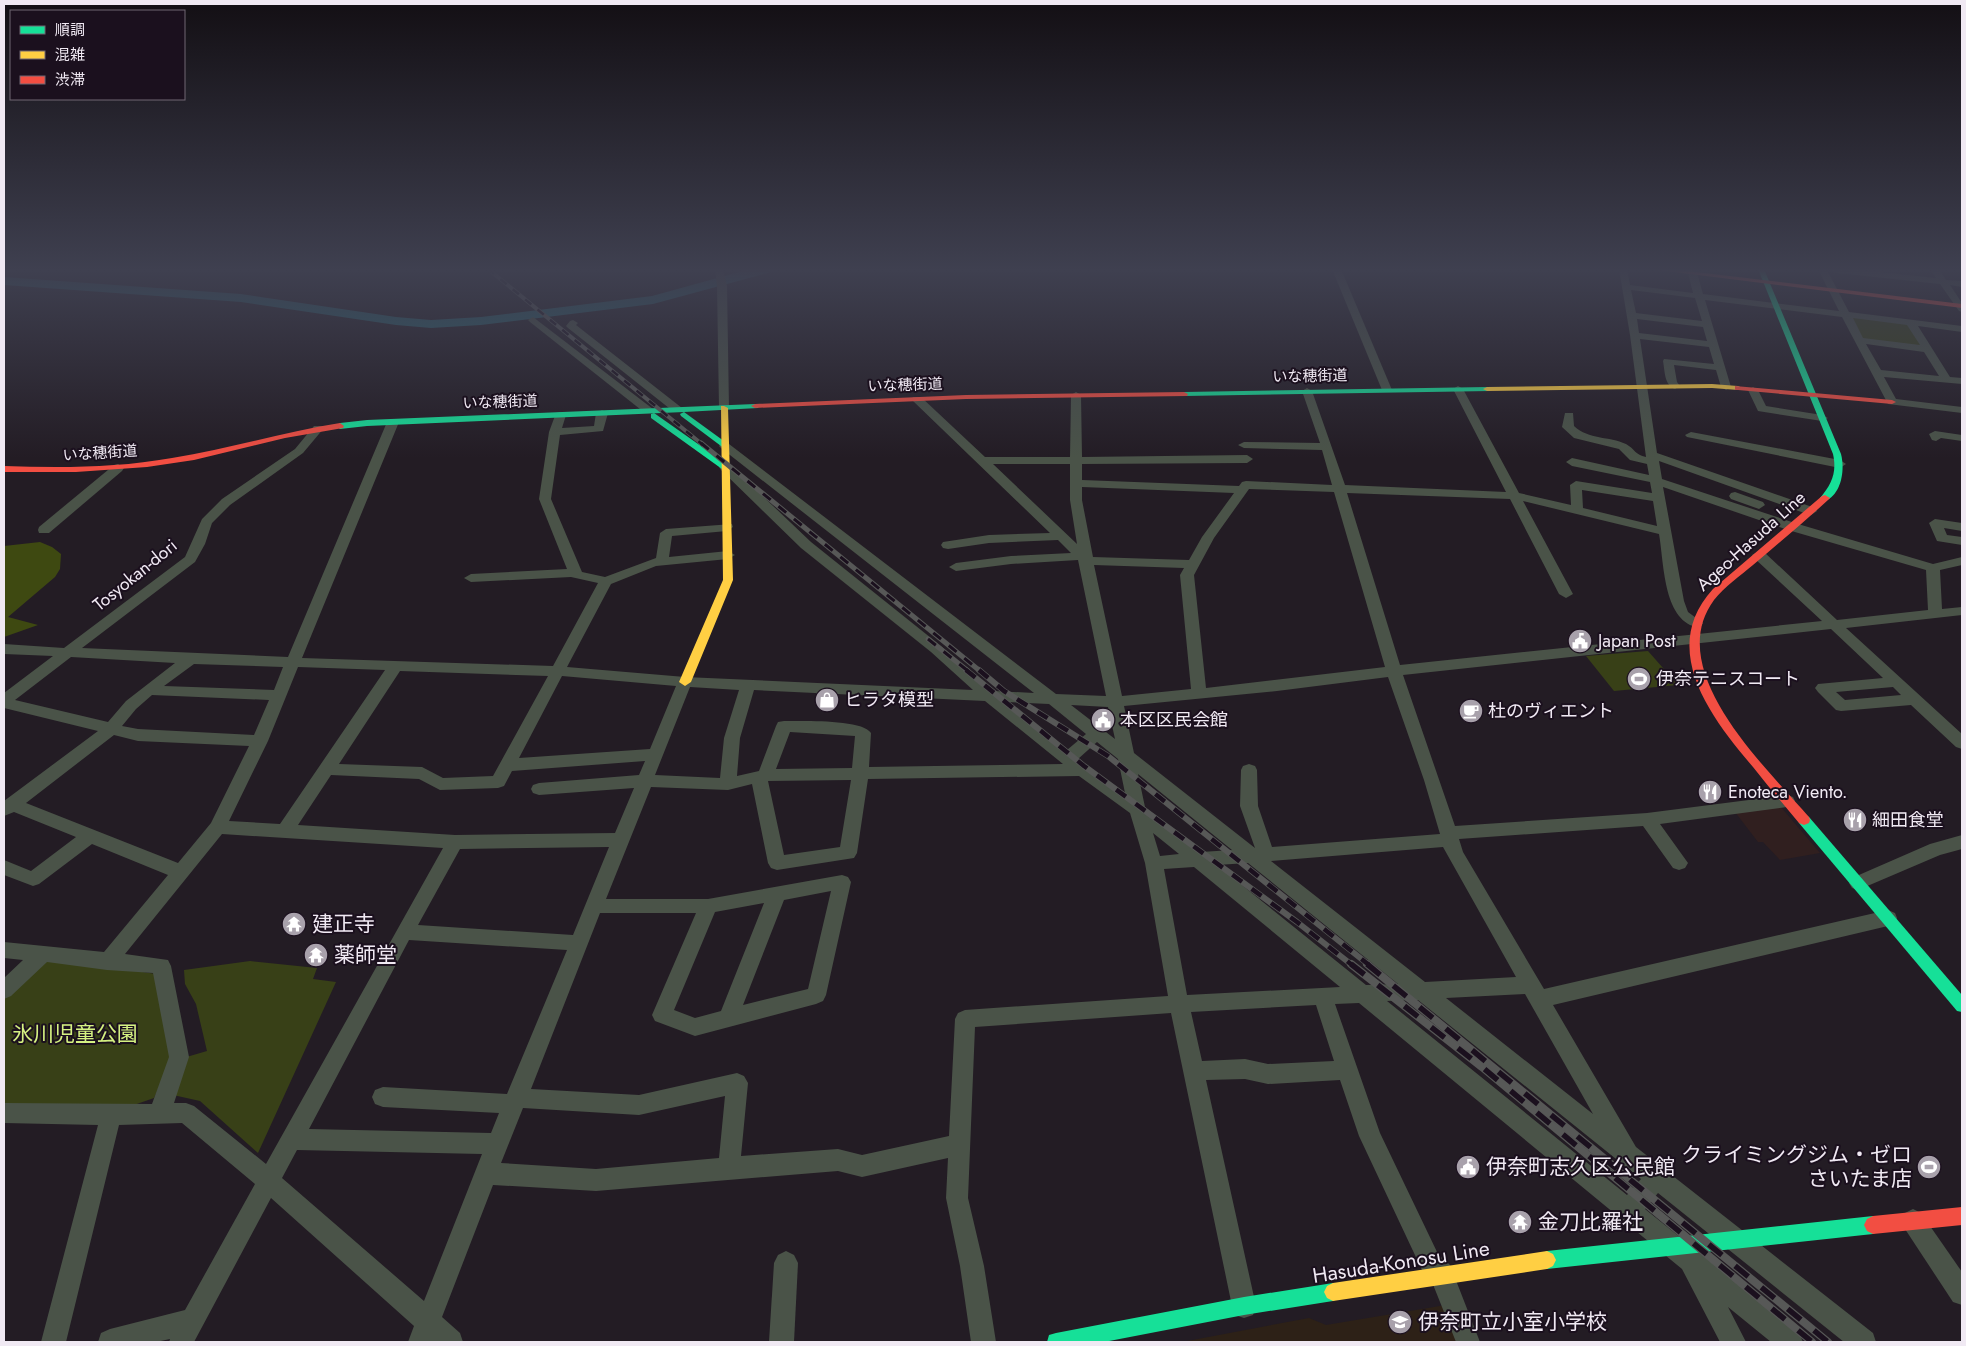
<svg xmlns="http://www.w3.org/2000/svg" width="1966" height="1346" viewBox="0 0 1966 1346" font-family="Jost,'Noto Sans JP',sans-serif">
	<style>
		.commercial { fill: #301f1f }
		.education { fill: #2d2117 }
		.green { fill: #384017 }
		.forest { fill: #3e4911 }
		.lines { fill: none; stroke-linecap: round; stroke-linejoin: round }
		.river { fill: #28616c; fill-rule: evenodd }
		.street { fill: #4a5348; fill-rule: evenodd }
		.fast { fill: #16e098; fill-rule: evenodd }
		.slow { fill: #ffcf43; fill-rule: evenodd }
		.jam { fill: #f24e42; fill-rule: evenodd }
		.rail-far3-casing { stroke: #575857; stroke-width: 4 }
		.rail-far2-casing { stroke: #575857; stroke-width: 5 }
		.rail-far1-casing { stroke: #575857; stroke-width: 6 }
		.rail-casing { stroke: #575857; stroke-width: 8 }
		.rail-far3 { stroke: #1b101e; stroke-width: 2.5; stroke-dasharray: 8; stroke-linecap: butt }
		.rail-far2 { stroke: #1b101e; stroke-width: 3; stroke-dasharray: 10; stroke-linecap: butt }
		.rail-far1 { stroke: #1b101e; stroke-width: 4.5; stroke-dasharray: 12; stroke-linecap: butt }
		.rail { stroke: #1b101e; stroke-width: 5.5; stroke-dasharray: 17; stroke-linecap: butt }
		.labels { text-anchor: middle; stroke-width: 4; stroke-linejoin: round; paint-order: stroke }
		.far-street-label { font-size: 15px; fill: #f0e9f3; stroke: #1b101e }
		.street-label { font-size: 18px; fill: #f0e9f3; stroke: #1b101e }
		.poi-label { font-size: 18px; fill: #f0e9f3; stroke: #1b101e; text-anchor: start }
		.near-poi-label { font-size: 21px; fill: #f0e9f3; stroke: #1b101e; text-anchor: start }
		.near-park-label { font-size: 21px; fill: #d5f182; stroke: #1b101e }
		.near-street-label { font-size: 21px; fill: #f0e9f3; stroke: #1b101e }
	</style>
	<rect width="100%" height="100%" fill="#231c24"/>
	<!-- commercial -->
	<polygon class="commercial" points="1780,806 1820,853 1780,860 1763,842 1758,842 1735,812"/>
	<!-- education -->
	<polygon class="education" points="1446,1305 1461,1342 1182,1342 1309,1318 1326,1325"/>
	<!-- green -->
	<g class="green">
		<polygon points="1850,316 1908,323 1922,347 1862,339"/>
		<polygon points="1648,651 1678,685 1614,691 1586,656"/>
		<polygon points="42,957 156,974 172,1058 154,1098 131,1106 4,1104 4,992"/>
		<polygon points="250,961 317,968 313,979 336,982 258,1153 200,1101 173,1095 183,1058 207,1051 196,1004 185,984 184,970"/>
	</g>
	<!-- forest -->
	<polygon class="forest" points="40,542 52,547 61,554 60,569 55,577 8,617 38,625 4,637 4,546"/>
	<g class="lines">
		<!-- river -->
		<polygon class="river" points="750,269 773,269 771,272 653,304 481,325 431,328 396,325 241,302 4,285 4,277 241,294 396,317 431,320 481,317 652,296"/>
		<!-- street -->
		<g class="street">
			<polygon points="715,269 723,269 727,286 729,408 724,411 719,408 717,286"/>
			<polygon points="1332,269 1341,269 1392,390 1391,392 1383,392 1382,390"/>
			<path d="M1619,269H1627L1630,285L1693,293L1687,269H1696L1703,294L1839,311L1818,269H1851L1936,278L1930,269H1939L1946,280L1962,281V287L1950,285L1962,303V312L1959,311L1940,284L1828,272L1849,312L1962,326V332L1918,326L1950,377L1962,378V384L1884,377L1896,399L1962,407V413L1888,404L1842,317L1705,300L1731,387L1726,390L1721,387L1716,370L1674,365L1677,382L1680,386L1675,389C1664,385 1665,371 1663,361L1664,359L1714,364L1709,347L1640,339L1657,453L1815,508L1817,511L1811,515L1807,514L1659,461L1662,479L1798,524L1933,564L1962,557V565L1940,570L1942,609L1962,607V615L1846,628L1962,734V749L1956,747L1911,705L1841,711L1836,710L1818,692L1815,688L1818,684L1883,678L1831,629L1403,675L1455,826L1647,813L1787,795L1793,797L1795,801L1793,805L1787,807L1660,824L1688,863L1685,868L1679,870L1673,868L1643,826L1459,839L1463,852L1544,989L1888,910L1895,913L1897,918L1895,923L1888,926L1553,1005L1636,1147L1873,1333L1876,1342H1844L1658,1193L1645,1209L1799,1333L1803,1342H1771L1728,1307L1746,1342H1720L1682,1269L1359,1003L1335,1004L1380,1133L1438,1254L1450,1265L1480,1342H1456L1432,1282L1422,1270L1359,1136L1340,1080L1268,1084L1245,1079L1206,1080L1256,1306L1253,1315L1244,1318L1235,1315L1232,1306L1171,1013L975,1027L968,1198L984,1266L996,1342H971L960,1266L946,1198L948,1158L862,1177L838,1171L596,1191L493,1185L442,1317L460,1333L463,1342H408L414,1326L271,1198L194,1342H169L170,1339L156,1342H98L101,1333L110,1329L185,1310L255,1184L182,1123L119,1125L66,1342H41L98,1125L4,1123V1103L152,1104L169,1057L153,973L107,970L47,962L11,996L4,999V978L23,960L4,958V942L104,952L168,875L92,844L39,884L33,886L4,875V860L31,871L76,837L14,812L4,816V801L98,731L4,708V693L53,656L4,654V644L64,648L185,557L202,519L222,499L295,449L314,426H322L324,428L303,453L230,505L212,523L205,544L195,562L82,648L288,657L387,422L393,419L399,422L302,658L553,666L598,583L571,577L471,582L464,578L471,574L567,569L539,499L549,432L556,413L560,412L566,415L562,428L594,426L596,413L602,410L608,413L603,431L560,435L551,499L582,572L605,577L656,558L660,533L666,529L732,524L733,527L727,531L672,536L669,557L728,551L735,555L728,559L656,566L611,584L567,667L685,677L973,690L931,652L801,548L721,470L719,467L721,464H729L811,542L941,646L993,691L1034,693L721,448L719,446L721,444H729L1056,694L1106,696L1078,560L1011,564L956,571L949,567L956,563L1011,556L1071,553L1058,540L989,543L948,549L943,548L941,545L943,542L989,535L1050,533L913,401L912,399L913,397H921L985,457H1070L1071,395L1076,392L1081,395L1082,457L1247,455L1253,459L1247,463L1082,464V480L1239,486L1242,482L1246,481L1332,485L1322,450L1244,448L1238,445L1244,442L1320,443L1302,391L1307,388L1312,391L1345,485L1506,492L1453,389L1458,386L1463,389L1519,493L1571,505L1570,485L1576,481L1652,493L1650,482L1572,466L1566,462L1572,458L1649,475L1647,464L1630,460L1619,449L1574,438L1562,427L1565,413H1573L1574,426C1589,440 1609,436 1626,444C1635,449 1635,455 1646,457L1630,335ZM1631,290L1695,298L1702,321L1636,313ZM1853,318L1907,325L1920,345L1863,338ZM1637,319L1703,327L1707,341L1639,333ZM1866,344L1924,352L1939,376L1881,370ZM993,464H1070V500L1077,544ZM1082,487L1234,493L1202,537L1189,560L1093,557L1082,500ZM1663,487L1788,530L1926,570L1928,610L1837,620L1764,552L1759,551L1752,555L1754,558L1822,621L1400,665L1347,493L1510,499L1559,594L1566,598L1573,594L1523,501L1659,534C1664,562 1663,619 1696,627L1701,626L1703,623L1688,612L1684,601ZM1249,489L1334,492L1385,667L1206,688L1194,575L1214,538ZM1582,490L1653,501L1657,526L1583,508ZM1094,565L1184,568L1180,575L1191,689L1122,696ZM71,657L175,663L126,701L108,722L15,700ZM194,664L283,667L274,690L164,686ZM298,667L385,670L280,824L229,821L268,741ZM400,671L548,676L493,776L443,778L422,767L339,764ZM562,676L676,686L650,749L519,758ZM1388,677L1424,780L1440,834L1272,847L1258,806L1257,770L1255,766L1249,764L1243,766L1241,770L1240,806L1255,848L1134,753L1124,706L1277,691ZM690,687L739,690L724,738L720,778L655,775ZM1893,687L1901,695L1845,700L1836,692ZM754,690L985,701L1063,764L869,767L871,733C863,719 801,721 784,721L778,722L776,726L759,771L737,776L740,738ZM152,695L269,700L254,735L138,729L122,726L136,709ZM1007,702L1049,704L1086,734L1067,750ZM1071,705L1108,707L1115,739ZM790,732L855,736L852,768L776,769ZM114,735L138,741L249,746L211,823L178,863L26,803ZM1097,742L1118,759L1125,793L1078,759ZM645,761L639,775L539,783L533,785L531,789L533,793L539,795L634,788L615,833L455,835L298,825L331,775L419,779L440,790L498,788L504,786L512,771ZM1138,774L1232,850L1201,852L1145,807ZM1079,776L1130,813L1145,863L1168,996L965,1010L958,1013L955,1019L949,1136L862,1155L838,1149L741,1156L748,1083L744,1076L737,1073L639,1095L531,1089L600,913H696L652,1015L655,1021L695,1036L816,1004L823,1001L826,995L851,882L848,877L842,875L708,899H606L651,787L728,790L752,784L768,863L771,868L777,870L854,858L857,853L868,779ZM851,780L840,847L784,855L768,781ZM1153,833L1179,854L1160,856ZM222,834L443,848L266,1164L194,1106L186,1103H174L189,1057L171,966L168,960L125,954ZM609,847L573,935L418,925L460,849ZM1443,847L1516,977L1425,982L1271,861ZM1248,863L1398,984L1366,985L1217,865ZM1194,867L1340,987L1187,995L1164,869ZM831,891L808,989L743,1005L784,900ZM764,903L721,1011L695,1018L674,1010L715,912ZM409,940L567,950L507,1094L383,1087L375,1090L372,1097L375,1104L383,1107L499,1113L491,1133L309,1129ZM1525,994L1593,1114L1446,998ZM1418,1000L1641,1179L1627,1195L1387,1001ZM1316,1005L1334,1061L1268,1064L1245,1059L1202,1061L1191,1012ZM725,1096L719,1158L596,1169L501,1163L523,1108L639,1115ZM297,1150L482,1154L424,1301L282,1178Z"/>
			<polygon points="533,317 653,409 655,411 653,413 645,413 530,322 528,320"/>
			<polygon points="573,320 578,323 576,325 682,408 684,410 682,412 674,412 568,328 566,326 570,321"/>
			<polygon points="1753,387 1758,390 1766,406 1822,415 1828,418 1822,421 1758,411 1748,390"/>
			<polygon points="1935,431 1962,435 1962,441 1941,438 1936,441 1932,440 1929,434"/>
			<polygon points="1691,432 1840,460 1846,464 1840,468 1687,437 1685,435"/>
			<polygon points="118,464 124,468 122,471 49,533 39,533 38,530 39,527 114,465"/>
			<polygon points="1735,492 1763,502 1765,505 1759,509 1731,499 1729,496 1731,493"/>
			<polygon points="1935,519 1962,523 1962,531 1944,528 1947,535 1962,537 1962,545 1937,541 1929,523"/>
			<polygon points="1962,835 1962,849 1940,855 1858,890 1852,888 1849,883 1852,878 1930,844"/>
			<polygon points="1913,1209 1921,1213 1962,1272 1962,1305 1953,1302 1905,1229 1901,1221 1905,1213"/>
			<polygon points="786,1251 794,1255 798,1263 794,1342 769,1342 774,1263 778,1255"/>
		</g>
		<!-- fast -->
		<g class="fast">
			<path d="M1758,269H1764L1841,454C1845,469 1842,494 1825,501L1820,498C1832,484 1837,472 1833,454Z"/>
			<polygon points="1487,387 1491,389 1490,391 1184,396 1180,394 1184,392"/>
			<polygon points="755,404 759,406 758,408 684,412 728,444 729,446 725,449 681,416 680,414 684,412 367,426 340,429 336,426 340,423 367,420"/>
			<polygon points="654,413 728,465 728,469 722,469 651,418 651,414"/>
			<polygon points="1804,815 1809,817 1962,995 1962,1012 1957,1011 1799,823 1798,820 1799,817"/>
			<polygon points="1873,1216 1879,1219 1882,1225 1879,1231 1873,1234 1547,1269 1541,1266 1538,1260 1541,1254 1547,1251"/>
			<polygon points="1333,1283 1339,1286 1342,1292 1339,1298 1333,1301 1244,1315 1104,1342 1047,1342 1049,1335 1056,1333 1244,1297"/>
		</g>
		<!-- slow -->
		<g class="slow">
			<polygon points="1712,384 1738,386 1742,388 1738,390 1712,388 1487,391 1483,389 1487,387"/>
			<polygon points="721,406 724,406 728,408 733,580 691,682 685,686 679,682 723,580"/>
			<polygon points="1547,1251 1553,1254 1556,1260 1553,1266 1547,1269 1333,1301 1327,1298 1324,1292 1327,1286 1333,1283"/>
		</g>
		<!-- jam -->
		<g class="jam">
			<polygon points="1650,269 1671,269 1962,304 1962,308"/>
			<polygon points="1735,386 1892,400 1896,402 1892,404 1738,390 1735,390"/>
			<polygon points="1184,392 1188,394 1187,396 966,399 755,408 751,406 755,404 966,395"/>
			<path d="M340,423L344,426L343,428L285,438L194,460L147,467L76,472H4V466C60,468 116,468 172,458C228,449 283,432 340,423Z"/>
			<path d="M1825,495L1830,498L1828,500C1804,522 1779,543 1753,565C1740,576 1725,586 1714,600C1662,671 1766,767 1809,817L1810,820L1809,823L1804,825L1799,823C1784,805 1768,786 1753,767C1711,718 1658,649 1713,589L1822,496Z"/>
			<polygon points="1962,1207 1962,1225 1873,1234 1867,1231 1864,1225 1867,1219 1873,1216"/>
		</g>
		<!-- rail-far3 casing -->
		<g class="rail-far3-casing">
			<polyline id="rail-far3" points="488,269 703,445"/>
		</g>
		<!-- rail-far2 casing -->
		<g class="rail-far2-casing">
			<g id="rail-far2">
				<polyline points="701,443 980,671"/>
				<polyline points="928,639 968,671"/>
			</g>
		</g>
		<!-- rail-far1 casing -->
		<g class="rail-far1-casing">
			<g id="rail-far1">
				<polyline points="966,670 1084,766 1297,922 1352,965"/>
				<polyline points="979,670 1004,691 1108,756 1369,965"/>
			</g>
		</g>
		<!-- rail casing -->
		<g class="rail-casing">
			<g id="rail">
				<polyline points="1351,964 1482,1067 1812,1342"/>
				<polyline points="1367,964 1828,1342"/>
			</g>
		</g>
		<!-- rail-far3 -->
		<use href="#rail-far3" class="rail-far3"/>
		<!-- rail-far2 -->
		<use href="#rail-far2" class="rail-far2"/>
		<!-- rail-far1 -->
		<use href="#rail-far1" class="rail-far1"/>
		<!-- rail -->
		<use href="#rail" class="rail"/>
	</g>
	<!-- sky -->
	<linearGradient id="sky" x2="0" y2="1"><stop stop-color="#130f14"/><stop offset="0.59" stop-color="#3f4050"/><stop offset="1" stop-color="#3f4050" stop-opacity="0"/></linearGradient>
	<rect width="1966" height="458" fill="url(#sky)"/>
	<!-- icons -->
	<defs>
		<g id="civic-disc" transform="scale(1.25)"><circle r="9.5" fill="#a8a1ab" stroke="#1b101e"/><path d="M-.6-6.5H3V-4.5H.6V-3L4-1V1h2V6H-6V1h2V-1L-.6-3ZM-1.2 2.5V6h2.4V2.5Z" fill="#fff"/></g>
		<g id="stadium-disc" transform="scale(1.25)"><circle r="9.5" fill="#a8a1ab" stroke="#1b101e"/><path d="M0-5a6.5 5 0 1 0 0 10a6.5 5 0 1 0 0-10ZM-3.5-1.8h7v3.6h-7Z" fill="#fff"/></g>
		<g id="shop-disc" transform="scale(1.25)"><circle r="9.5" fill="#a8a1ab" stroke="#1b101e"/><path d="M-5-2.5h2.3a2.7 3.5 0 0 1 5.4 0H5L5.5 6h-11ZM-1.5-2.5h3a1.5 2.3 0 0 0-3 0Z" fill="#fff"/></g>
		<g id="cafe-disc" transform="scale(1.25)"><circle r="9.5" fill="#a8a1ab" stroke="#1b101e"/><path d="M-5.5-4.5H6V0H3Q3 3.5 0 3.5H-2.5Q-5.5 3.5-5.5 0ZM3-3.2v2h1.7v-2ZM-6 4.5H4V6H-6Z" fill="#fff"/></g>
		<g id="restaurant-disc" transform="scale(1.25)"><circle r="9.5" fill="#a8a1ab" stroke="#1b101e"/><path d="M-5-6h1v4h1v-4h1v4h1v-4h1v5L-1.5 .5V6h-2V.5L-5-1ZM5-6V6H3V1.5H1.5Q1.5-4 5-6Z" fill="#fff"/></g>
		<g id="temple-disc" transform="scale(1.25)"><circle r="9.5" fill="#a8a1ab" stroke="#1b101e"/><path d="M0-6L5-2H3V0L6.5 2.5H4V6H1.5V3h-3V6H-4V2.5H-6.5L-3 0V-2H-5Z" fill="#fff"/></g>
		<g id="school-disc" transform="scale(1.25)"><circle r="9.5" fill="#a8a1ab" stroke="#1b101e"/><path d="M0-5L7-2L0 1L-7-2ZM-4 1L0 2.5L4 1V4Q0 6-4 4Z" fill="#fff"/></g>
	</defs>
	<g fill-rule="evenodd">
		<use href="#civic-disc" x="1580" y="641"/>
		<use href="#stadium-disc" x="1639" y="679"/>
		<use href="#shop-disc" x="827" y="700"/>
		<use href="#cafe-disc" x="1471" y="711"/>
		<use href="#civic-disc" x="1103" y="720"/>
		<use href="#restaurant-disc" x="1710" y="792"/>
		<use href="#restaurant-disc" x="1855" y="820"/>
		<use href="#temple-disc" x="294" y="924"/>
		<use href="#temple-disc" x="316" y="955"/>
		<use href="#civic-disc" x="1468" y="1167"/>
		<use href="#stadium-disc" x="1929" y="1167"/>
		<use href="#temple-disc" x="1520" y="1222"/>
		<use href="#school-disc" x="1400" y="1322"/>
	</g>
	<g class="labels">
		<!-- far-street labels -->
		<g class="far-street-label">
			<text transform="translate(1310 376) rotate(-1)" y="5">いな穂街道</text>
			<text transform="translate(905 385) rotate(-2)" y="5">いな穂街道</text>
			<text transform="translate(500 402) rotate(-2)" y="5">いな穂街道</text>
			<text transform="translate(100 453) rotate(-4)" y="5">いな穂街道</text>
		</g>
		<!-- street labels -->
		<g class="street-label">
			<text transform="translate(1751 541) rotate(-42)" y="6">Ageo-Hasuda Line</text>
			<text transform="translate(135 575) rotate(-39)" y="6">Tosyokan-dori</text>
		</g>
		<!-- poi labels -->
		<g class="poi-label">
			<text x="1598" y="647">Japan Post</text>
			<text x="1656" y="685">伊奈テニスコート</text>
			<text x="844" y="706">ヒラタ模型</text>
			<text x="1488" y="717">杜のヴィエント</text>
			<text x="1120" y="726">本区区民会館</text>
			<text x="1728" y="798">Enoteca Viento.</text>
			<text x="1872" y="826">細田食堂</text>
		</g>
		<!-- near-poi labels -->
		<g class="near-poi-label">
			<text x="312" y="931">建正寺</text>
			<text x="334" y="962">薬師堂</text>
			<text x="1912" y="1162" text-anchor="end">クライミングジム・ゼロ<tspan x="1912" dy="24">さいたま店</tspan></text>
			<text x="1486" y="1174">伊奈町志久区公民館</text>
			<text x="1538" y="1229">金刀比羅社</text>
			<text x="1418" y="1329">伊奈町立小室小学校</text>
		</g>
		<!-- near-park labels -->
		<g class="near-park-label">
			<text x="75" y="1041">氷川児童公園</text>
		</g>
		<!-- near-street labels -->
		<g class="near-street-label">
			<text transform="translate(1401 1262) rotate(-9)" y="7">Hasuda-Konosu Line</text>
		</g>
	</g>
	<!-- border -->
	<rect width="1966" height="1346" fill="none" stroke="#f0e9f3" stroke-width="10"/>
	<!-- legend -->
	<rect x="10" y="10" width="175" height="90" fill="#1b101e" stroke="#706773"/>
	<rect x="20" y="26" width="25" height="8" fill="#16e098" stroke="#706773"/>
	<text x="55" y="35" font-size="15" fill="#f0e9f3">順調</text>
	<rect x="20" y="51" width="25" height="8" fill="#ffcf43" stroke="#706773"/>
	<text x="55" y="60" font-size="15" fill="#f0e9f3">混雑</text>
	<rect x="20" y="76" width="25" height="8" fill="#f24e42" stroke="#706773"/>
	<text x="55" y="85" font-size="15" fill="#f0e9f3">渋滞</text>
</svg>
